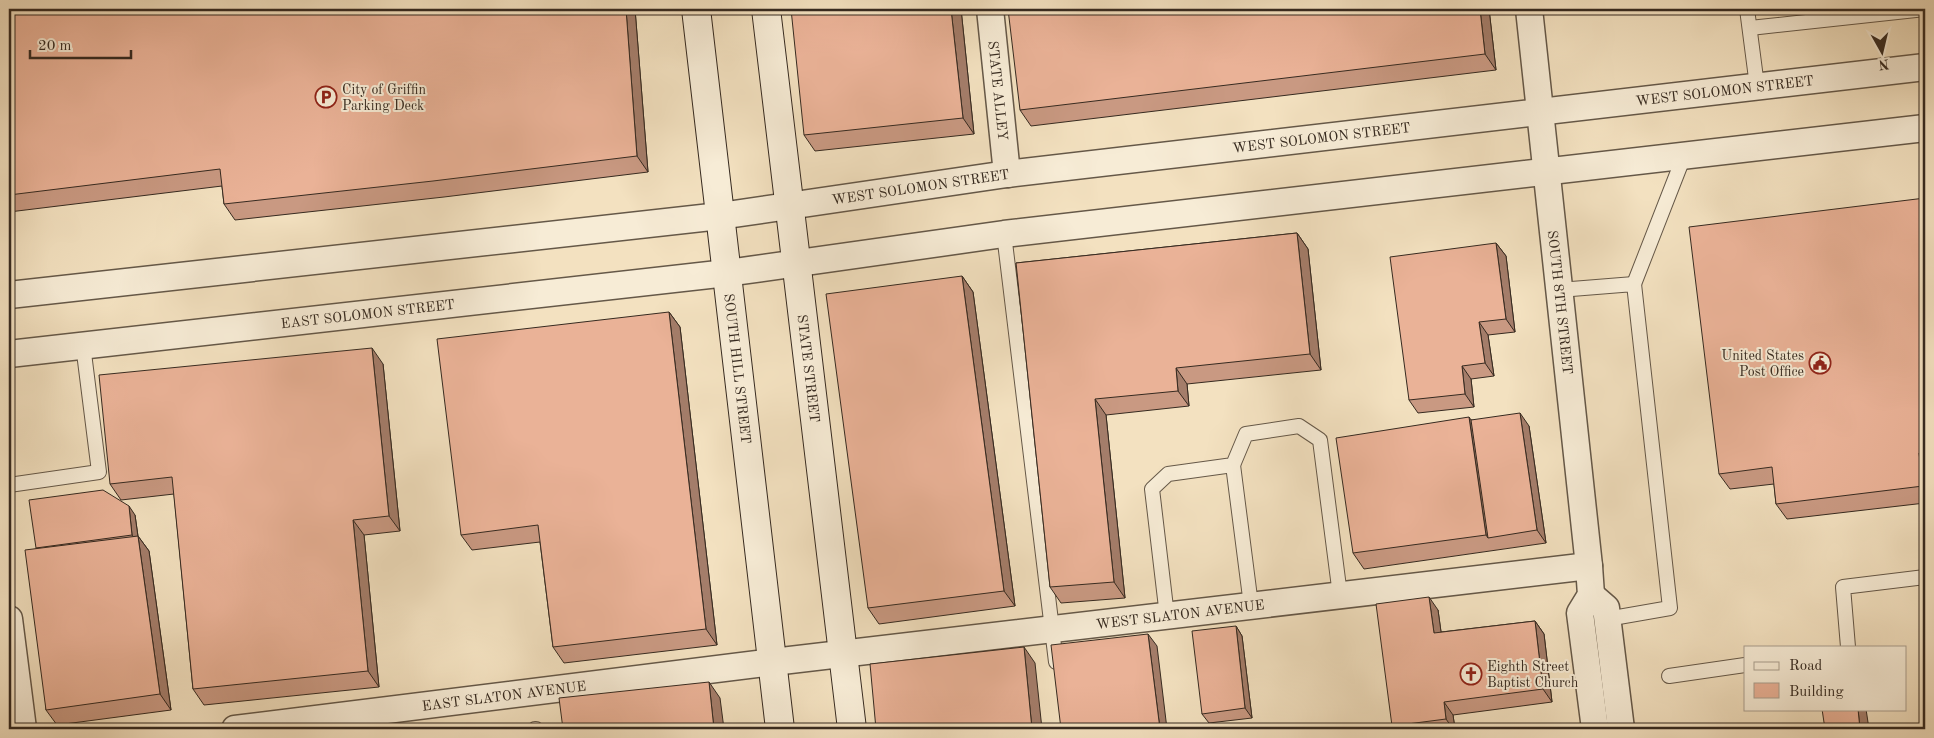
<svg xmlns="http://www.w3.org/2000/svg" width="1934" height="738" viewBox="0 0 1934 738" font-family="'Old Standard TT',serif">
	<style>
		.lines { fill: none; stroke-linecap: round; stroke-linejoin: round }
		.service-casing { stroke: #655848; stroke-width: 16 }
		.minor-casing { stroke: #655848; stroke-width: 29 }
		.secondary-casing { stroke: #362a20; stroke-width: 30 }
		.service { stroke: #f7ecd6; stroke-width: 14 }
		.minor { stroke: #f7ecd6; stroke-width: 26 }
		.secondary { stroke: #f7ecd6; stroke-width: 28 }
		.wall { fill: #c99982; stroke: #362a20 }
		.shaded-wall { fill: #a47d6a; stroke: #362a20 }
		.building { fill: #eab297; stroke: #362a20 }
		.labels { text-anchor: middle; stroke-width: 4; stroke-linejoin: round; paint-order: stroke }
		.poi-label { font-size: 14px; fill: #362a20; stroke: #f7ecd6; text-anchor: start }
		.street-label { font-size: 14px; fill: #362a20; stroke: #f7ecd6 }
	</style>
	<rect width="100%" height="100%" fill="#f3e1c0"/>
	<filter id="stains"><feTurbulence type="fractalNoise" baseFrequency=".004" numOctaves="4"/><feColorMatrix values="0 0 0 0 .2 0 0 0 0 .09 0 0 0 0 .02 0 0 0 .5 -.17"/></filter>
	<radialGradient id="worn" r=".72"><stop offset=".6" stop-color="#630" stop-opacity="0"/><stop offset="1" stop-color="#630" stop-opacity=".3"/></radialGradient>
	<g class="lines">
		<!-- service casing -->
		<g class="service-casing">
			<g id="service">
				<polyline points="1747,9 1757,86"/>
				<polyline points="1750,28 1925,9"/>
				<polyline points="1004,234 1056,662"/>
				<polyline points="1634,284 1684,156"/>
				<polyline points="1559,290 1634,284 1670,608 1607,619"/>
				<polyline points="1233,465 1251,605"/>
				<polyline points="9,485 99,472 83,345"/>
				<polyline points="1167,616 1152,489 1168,474 1233,465 1246,434 1299,426 1320,440 1340,595"/>
				<polyline points="1848,647 1843,587 1925,577"/>
				<polyline points="1669,676 1745,665"/>
				<polyline points="535,729 536,729"/>
			</g>
		</g>
		<!-- minor casing -->
		<g class="minor-casing">
			<g id="minor">
				<path id="s1" d="M990,9L1007,174"/>
				<path id="s2" d="M1529,9L1589,566L1591,595L1580,613L1595,729"/>
				<path id="s3" d="M9,295L720,216L1007,174L1925,67"/>
				<path id="s4" d="M9,354L727,273L1004,234L1925,128"/>
				<polyline points="1591,595 1606,608 1621,729"/>
				<polyline points="9,619 23,729"/>
				<path id="s5" d="M235,729L773,662L1589,566"/>
			</g>
		</g>
		<!-- secondary casing -->
		<g class="secondary-casing">
			<g id="secondary">
				<path id="s6" d="M696,9L780,729"/>
				<path id="s7" d="M766,9L852,729"/>
			</g>
		</g>
		<!-- service -->
		<use href="#service" class="service"/>
		<!-- minor -->
		<use href="#minor" class="minor"/>
		<!-- secondary -->
		<use href="#secondary" class="secondary"/>
	</g>
	<!-- wall -->
	<g class="wall">
		<polygon points="9,9 635,9 648,172 444,197 235,220 224,204 222,186 9,212"/>
		<polygon points="961,9 974,134 815,151 804,135"/>
		<polygon points="1489,9 1496,70 1031,126 1020,110"/>
		<polygon points="1925,198 1925,503 1787,519 1776,504 1774,484 1730,489 1719,474"/>
		<polygon points="1297,233 1308,249 1321,370 1187,384 1189,406 1106,415 1125,598 1061,603 1050,587 1016,263"/>
		<polygon points="1496,243 1506,256 1515,332 1488,335 1494,376 1471,379 1474,407 1418,413 1409,400"/>
		<polygon points="962,276 973,292 1015,606 879,624 868,608"/>
		<polygon points="669,312 680,327 717,645 564,663 553,647 540,542 472,550 461,535"/>
		<polygon points="383,364 400,531 364,535 379,687 204,705 193,689 174,494 121,500 110,484"/>
		<polygon points="1471,420 1529,426 1546,543 1364,569 1353,553"/>
		<polygon points="135,515 138,536 149,551 171,710 57,725 46,710 36,548"/>
		<polygon points="1438,610 1441,632 1535,621 1544,634 1552,702 1453,715 1455,729 1394,729 1392,726"/>
		<polygon points="1236,626 1242,636 1252,718 1209,723 1202,714"/>
	</g>
	<!-- shaded-wall -->
	<g class="shaded-wall">
		<polygon points="626,9 635,9 648,172 637,156"/>
		<polygon points="951,9 961,9 974,134 963,118"/>
		<polygon points="1480,9 1489,9 1496,70 1485,54"/>
		<polygon points="1297,233 1308,249 1321,370 1310,354"/>
		<polygon points="1496,243 1506,256 1515,332 1506,319"/>
		<polygon points="962,276 973,292 1015,606 1004,591"/>
		<polygon points="669,312 680,327 717,645 706,629"/>
		<polygon points="1479,322 1488,335 1494,376 1485,363"/>
		<polygon points="372,348 383,364 400,531 389,516"/>
		<polygon points="1462,366 1471,379 1474,407 1465,394"/>
		<polygon points="1176,368 1187,384 1189,406 1178,391"/>
		<polygon points="1095,399 1106,415 1125,598 1114,582"/>
		<polygon points="1520,413 1529,426 1546,543 1537,530"/>
		<polygon points="1469,417 1480,433 1488,538 1486,535"/>
		<polygon points="1919,453 1925,462 1925,489 1923,486"/>
		<polygon points="129,506 135,515 139,544 132,535"/>
		<polygon points="353,520 364,535 379,687 368,671"/>
		<polygon points="138,536 149,551 171,710 160,694"/>
		<polygon points="1429,597 1438,610 1443,646 1434,633"/>
		<polygon points="1535,621 1544,634 1552,702 1543,689"/>
		<polygon points="1236,626 1242,636 1252,718 1245,708"/>
		<polygon points="1148,634 1157,646 1167,729 1160,729"/>
		<polygon points="1024,647 1035,663 1042,729 1032,729"/>
		<polygon points="709,682 720,698 724,729 714,729"/>
		<polygon points="1444,702 1453,715 1455,729 1453,729 1446,719"/>
		<polygon points="1858,709 1866,709 1869,729 1860,729"/>
	</g>
	<!-- building -->
	<g class="building">
		<polygon points="9,9 626,9 637,156 433,181 224,204 220,169 9,195"/>
		<polygon points="791,9 951,9 963,118 804,135"/>
		<polygon points="1008,9 1480,9 1485,54 1020,110"/>
		<polygon points="1925,198 1925,453 1919,453 1923,486 1776,504 1772,467 1719,474 1689,227"/>
		<polygon points="1297,233 1310,354 1176,368 1178,391 1095,399 1114,582 1050,587 1016,263"/>
		<polygon points="1496,243 1506,319 1479,322 1485,363 1462,366 1465,394 1409,400 1390,257"/>
		<polygon points="962,276 1004,591 868,608 826,294"/>
		<polygon points="669,312 706,629 553,647 538,525 461,535 437,339"/>
		<polygon points="372,348 389,516 353,520 368,671 193,689 172,477 110,484 99,375"/>
		<polygon points="1520,413 1537,530 1488,538 1471,420"/>
		<polygon points="1469,417 1486,535 1353,553 1336,438"/>
		<polygon points="103,490 129,506 132,535 36,548 29,500"/>
		<polygon points="138,536 160,694 46,710 25,550"/>
		<polygon points="1429,597 1434,633 1535,621 1543,689 1444,702 1446,719 1392,726 1376,604"/>
		<polygon points="1236,626 1245,708 1202,714 1192,631"/>
		<polygon points="1148,634 1160,729 1061,729 1051,645"/>
		<polygon points="1024,647 1032,729 876,729 870,664"/>
		<polygon points="709,682 714,729 563,729 559,698"/>
		<polygon points="1822,709 1858,709 1860,729 1825,729"/>
		<polygon points="1925,724 1925,729 1891,729"/>
	</g>
	<!-- icons -->
	<defs>
		<g id="parking-ring" transform="scale(1.125)"><circle r="9.5" fill="#f7ecd6" stroke="#8f2418" stroke-width="1.5"/><path d="M-3.5-5.5H1a3.5 3.5 0 0 1 0 7H-1V5.5H-3.5ZM-1-3.4V-.6H.8a1.4 1.4 0 0 0 0-2.8Z" fill="#8f2418"/></g>
		<g id="civic-ring" transform="scale(1.125)"><circle r="9.5" fill="#f7ecd6" stroke="#8f2418" stroke-width="1.5"/><path d="M-.6-6.5H3V-4.5H.6V-3L4-1V1h2V6H-6V1h2V-1L-.6-3ZM-1.2 2.5V6h2.4V2.5Z" fill="#8f2418"/></g>
		<g id="church-ring" transform="scale(1.125)"><circle r="9.5" fill="#f7ecd6" stroke="#8f2418" stroke-width="1.5"/><path d="M-1.2-6h2.4v3.5h3.3v2.4h-3.3V6h-2.4V-.1h-3.3v-2.4h3.3Z" fill="#8f2418"/></g>
	</defs>
	<g fill-rule="evenodd">
		<use href="#parking-ring" x="326" y="97"/>
		<use href="#civic-ring" x="1820" y="363"/>
		<use href="#church-ring" x="1471" y="674"/>
	</g>
	<g class="labels">
		<!-- poi labels -->
		<g class="poi-label">
			<text x="342" y="94">City of Griffin<tspan x="342" dy="16">Parking Deck</tspan></text>
			<text x="1804" y="360" text-anchor="end">United States<tspan x="1804" dy="16">Post Office</tspan></text>
			<text x="1487" y="671">Eighth Street<tspan x="1487" dy="16">Baptist Church</tspan></text>
		</g>
		<!-- street labels -->
		<g class="street-label">
			<text dy="5" stroke="none"><textPath href="#s3" startOffset="1728">WEST SOLOMON STREET</textPath></text>
			<text dy="5" stroke="none"><textPath href="#s1" startOffset="82">STATE ALLEY</textPath></text>
			<text dy="5" stroke="none"><textPath href="#s3" startOffset="1322">WEST SOLOMON STREET</textPath></text>
			<text dy="5" stroke="none"><textPath href="#s3" startOffset="918">WEST SOLOMON STREET</textPath></text>
			<text dy="5" stroke="none"><textPath href="#s2" startOffset="295">SOUTH 8TH STREET</textPath></text>
			<text dy="5" stroke="none"><textPath href="#s4" startOffset="361">EAST SOLOMON STREET</textPath></text>
			<text dy="5" stroke="none"><textPath href="#s6" startOffset="362">SOUTH HILL STREET</textPath></text>
			<text dy="5" stroke="none"><textPath href="#s7" startOffset="362">STATE STREET</textPath></text>
			<text dy="5" stroke="none"><textPath href="#s5" startOffset="952">WEST SLATON AVENUE</textPath></text>
			<text dy="5" stroke="none"><textPath href="#s5" startOffset="271">EAST SLATON AVENUE</textPath></text>
		</g>
	</g>
	<!-- margin -->
	<rect width="1934" height="738" fill="none" stroke="#f3e1c0" stroke-width="30"/>
	<rect x="10" y="10" width="1914" height="718" fill="none" stroke="#362a20" stroke-width="2.5"/>
	<rect x="15" y="15" width="1904" height="708" fill="none" stroke="#362a20"/>
	<!-- legend -->
	<rect x="1744" y="646" width="162" height="65" fill="#f7ecd6" stroke="#aa9e8d"/>
	<rect x="1754" y="662" width="25" height="8" fill="#f7ecd6" stroke="#aa9e8d"/>
	<text x="1789" y="670" font-size="15" fill="#362a20">Road</text>
	<rect x="1754" y="683" width="25" height="15" fill="#eab297" stroke="#aa9e8d"/>
	<text x="1789" y="696" font-size="15" fill="#362a20">Building</text>
	<!-- north arrow -->
	<g transform="translate(1882 52) rotate(172)" stroke="#f7ecd6" stroke-width="4" paint-order="stroke">
	<path d="M0-4L9 19L0 12L-9 19Z" fill="#362a20"/>
	<text y="-8" font-size="14" font-weight="bold" text-anchor="middle" fill="#362a20">N</text>
	</g>
	<!-- scale -->
	<path d="M30 50v8h101v-8" fill="none" stroke="#362a20" stroke-width="2.5"/>
	<text x="38" y="50" font-size="15" fill="#362a20" stroke="#f7ecd6" stroke-width="4" paint-order="stroke">20 m</text>
	<rect width="100%" height="100%" filter="url(#stains)"/>
	<rect width="100%" height="100%" fill="url(#worn)"/>
</svg>
